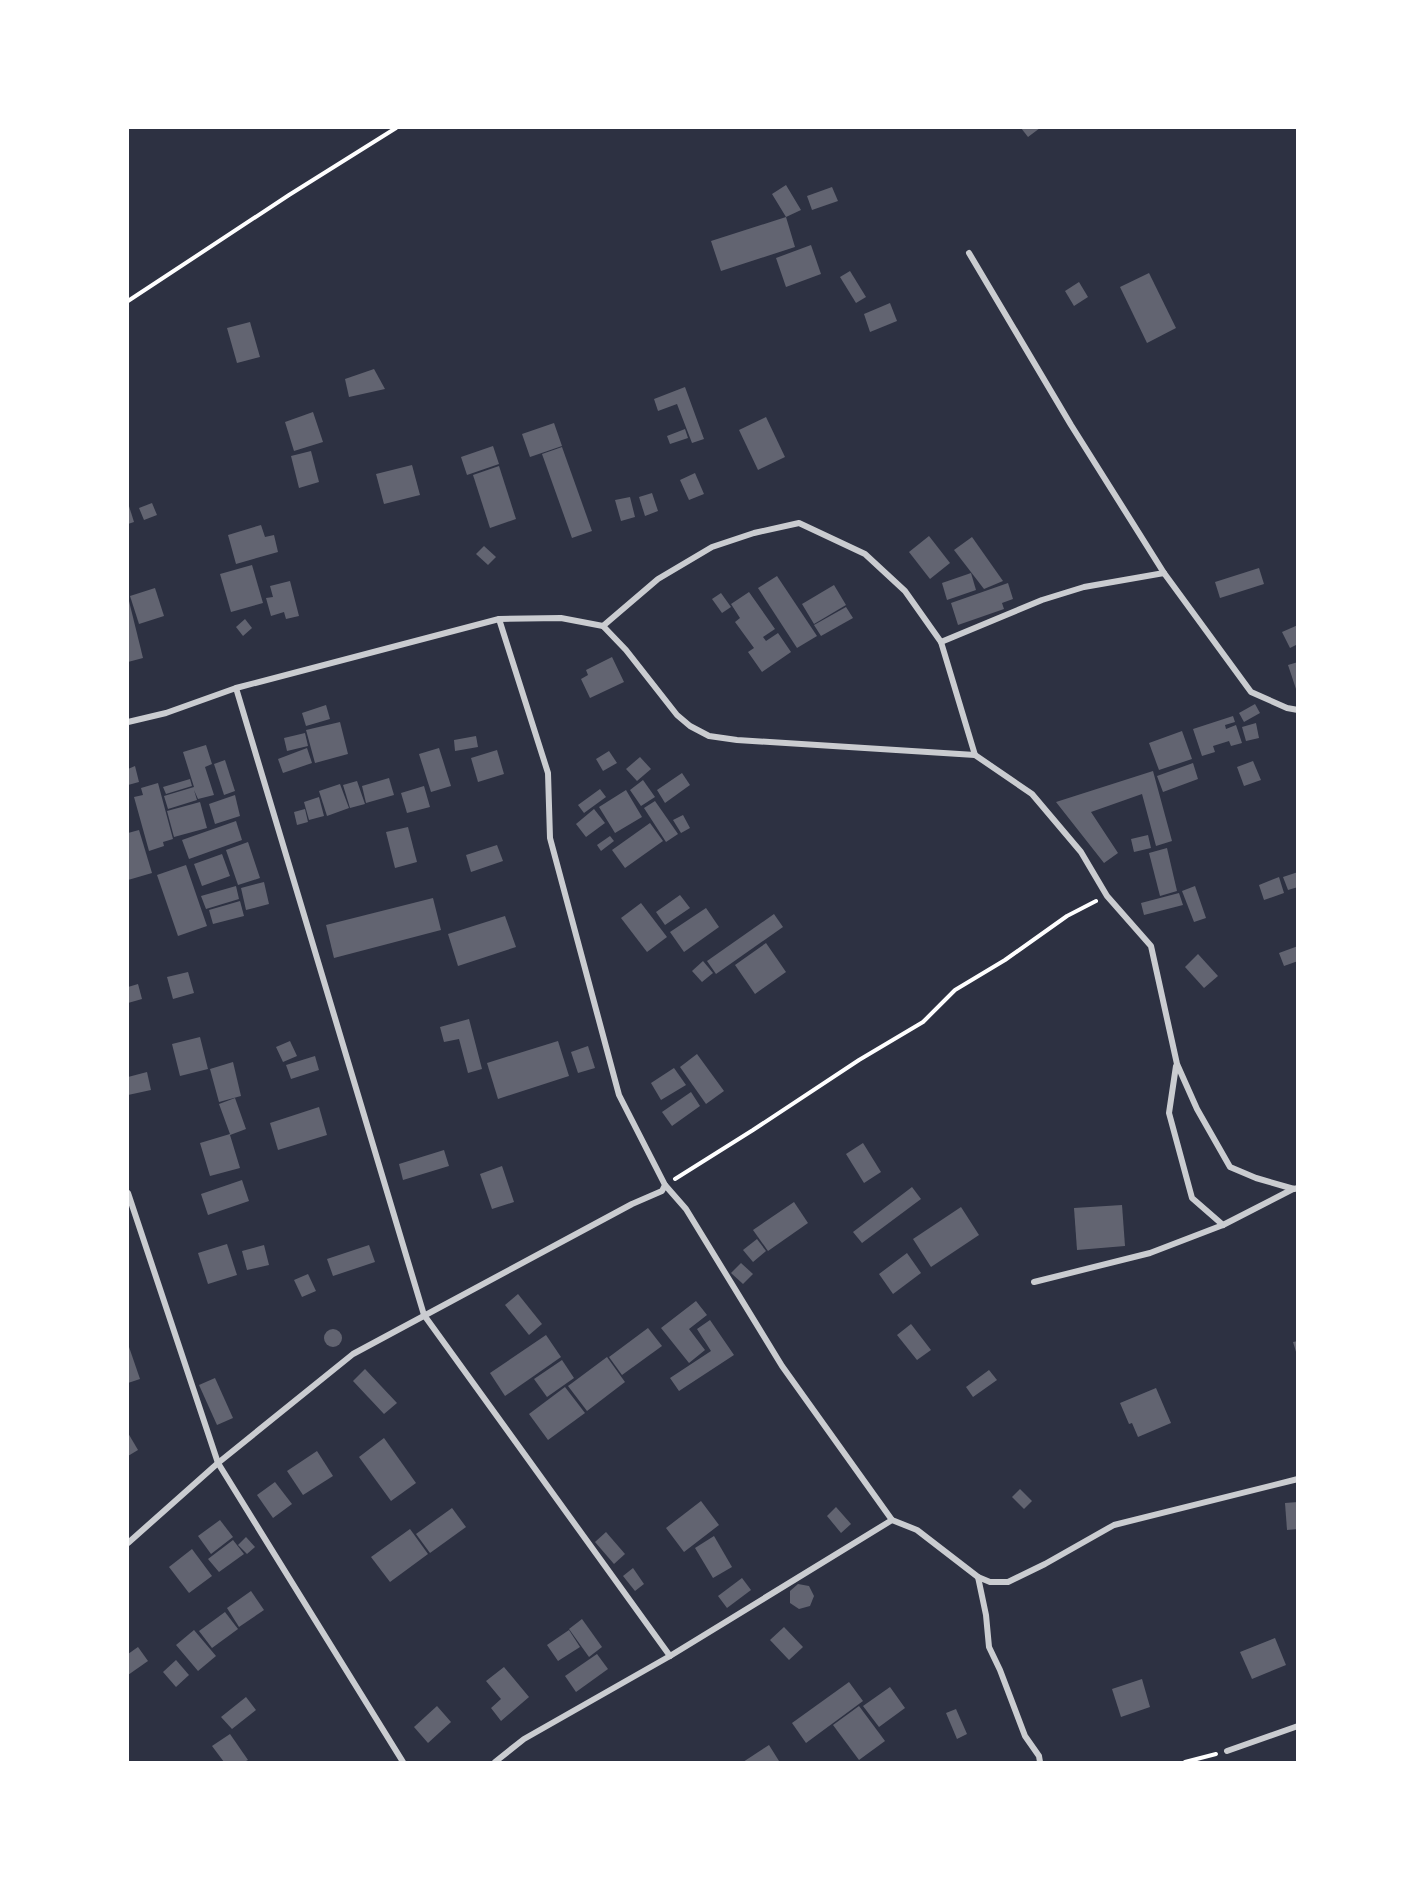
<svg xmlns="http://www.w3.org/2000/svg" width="1425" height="1890" viewBox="0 0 1425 1890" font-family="'Space Grotesk',sans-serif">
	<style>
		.building { fill: #626471 }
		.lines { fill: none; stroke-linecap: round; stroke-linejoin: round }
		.path { stroke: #fff; stroke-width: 4 }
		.minor { stroke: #caccd0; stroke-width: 6 }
	</style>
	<rect width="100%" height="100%" fill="#2d3142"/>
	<!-- building -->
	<g class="building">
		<polygon points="1021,128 1040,128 1028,137"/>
		<polygon points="786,185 801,210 786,217 795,247 721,271 711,241 786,217 772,194"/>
		<polygon points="832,187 838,201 812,210 807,196"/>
		<polygon points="811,245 821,274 786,287 776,258"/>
		<polygon points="850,271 866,297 856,303 840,277"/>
		<polygon points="1149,273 1176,328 1147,343 1120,287"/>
		<polygon points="1079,282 1088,297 1074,306 1065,291"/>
		<polygon points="890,303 897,321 870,332 864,314"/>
		<polygon points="250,322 260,357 237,363 227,328"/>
		<polygon points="374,369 385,389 349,397 345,379"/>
		<polygon points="685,387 704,439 692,443 677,404 658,411 654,399"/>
		<polygon points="313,412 323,442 294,451 285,422"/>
		<polygon points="766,417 785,457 758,470 739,430"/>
		<polygon points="554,423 562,446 530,457 522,434"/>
		<polygon points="685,429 688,438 670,444 667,436"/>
		<polygon points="493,446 499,464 467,475 461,457"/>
		<polygon points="562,447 592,531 572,538 542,454"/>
		<polygon points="311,451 319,482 299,488 291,456"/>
		<polygon points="412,465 420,495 384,504 376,474"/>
		<polygon points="499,466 516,519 490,528 473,475"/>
		<polygon points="695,473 704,494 689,500 680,480"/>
		<polygon points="652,493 658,511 645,516 639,497"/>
		<polygon points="630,497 635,517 621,521 615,500"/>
		<polygon points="128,503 134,522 128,524"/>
		<polygon points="152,503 157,515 144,520 139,508"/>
		<polygon points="261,525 265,537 274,535 278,552 236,564 228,535"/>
		<polygon points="929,536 950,563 930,579 909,552"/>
		<polygon points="972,537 1003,581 984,589 954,550"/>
		<polygon points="484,546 496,557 488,565 476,554"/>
		<polygon points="252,565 263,603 231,612 220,574"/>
		<polygon points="1259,568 1264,584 1220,598 1215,582"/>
		<polygon points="971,573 976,590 947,600 942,583"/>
		<polygon points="777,576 817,636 797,648 758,588"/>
		<polygon points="290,581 299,616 286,619 284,612 271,616 266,598 273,597 270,586"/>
		<polygon points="1008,583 1013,599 1002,603 1004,609 958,625 951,603"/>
		<polygon points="834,585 846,605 814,624 802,604"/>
		<polygon points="155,588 164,616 139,624 130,596"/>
		<polygon points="749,592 775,629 763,637 766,641 778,633 791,652 762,672 748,652 754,648 735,622 740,618 731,604"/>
		<polygon points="721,593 731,607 722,613 712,599"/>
		<polygon points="128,597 143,658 128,662"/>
		<polygon points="846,607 853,618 821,636 814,625"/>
		<polygon points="245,619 252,628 243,636 236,627"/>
		<polygon points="1298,625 1298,644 1290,648 1282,632"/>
		<polygon points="612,657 624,682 590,698 581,679 588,675 586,670"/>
		<polygon points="1298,662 1298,692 1297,692 1288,665"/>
		<polygon points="1255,704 1260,713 1244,722 1239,713"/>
		<polygon points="326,705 330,719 306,726 302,713"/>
		<polygon points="1233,716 1235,722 1225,725 1226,729 1236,725 1242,743 1231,746 1229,741 1213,746 1215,752 1202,756 1193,729"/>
		<polygon points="340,722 348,754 315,763 306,730"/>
		<polygon points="1256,723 1259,738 1246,741 1242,727"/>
		<polygon points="1182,731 1192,759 1159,770 1149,743"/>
		<polygon points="305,733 308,746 287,751 284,738"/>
		<polygon points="476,736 478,747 455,751 454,740"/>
		<polygon points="206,745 212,764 205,767 214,795 198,799 194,790 197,800 168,809 164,796 194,787 183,752"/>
		<polygon points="307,748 312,763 283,773 278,759"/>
		<polygon points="439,748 451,786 431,792 419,754"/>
		<polygon points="497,750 504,774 478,782 471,758"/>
		<polygon points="609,751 617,763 603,771 596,759"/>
		<polygon points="640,757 651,769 637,781 626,769"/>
		<polygon points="225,760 235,791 224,795 214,764"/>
		<polygon points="1253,761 1261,780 1244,786 1237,767"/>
		<polygon points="1193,763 1198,779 1163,792 1157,776"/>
		<polygon points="135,766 139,782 128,785 128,769"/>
		<polygon points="1153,771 1172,841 1156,846 1142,794 1091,812 1118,853 1104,863 1056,802"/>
		<polygon points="682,773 690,785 665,803 657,790"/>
		<polygon points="389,778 394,795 366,803 362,786"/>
		<polygon points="190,779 192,786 166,794 163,787"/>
		<polygon points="643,780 655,797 641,806 630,790"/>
		<polygon points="357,781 365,804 350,808 343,785"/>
		<polygon points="158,783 173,839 163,842 164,846 149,851 134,797 143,795 141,788"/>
		<polygon points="340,784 349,808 327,816 319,791"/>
		<polygon points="424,786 430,807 407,813 401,793"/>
		<polygon points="600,789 606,797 584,813 578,805"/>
		<polygon points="626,790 642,817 615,833 599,807"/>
		<polygon points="235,795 240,816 215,824 209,804"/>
		<polygon points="319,797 324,816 309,820 304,802"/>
		<polygon points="655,801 678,834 666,842 644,808"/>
		<polygon points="200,802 207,828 174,837 167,811"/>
		<polygon points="305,809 308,822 297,825 294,812"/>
		<polygon points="594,809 605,823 586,837 576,824"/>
		<polygon points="683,815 690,828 681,833 673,820"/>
		<polygon points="236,821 242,840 189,859 182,840"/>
		<polygon points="650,823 663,841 625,868 612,850"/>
		<polygon points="408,827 417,862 395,868 386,832"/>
		<polygon points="139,830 152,873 128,880 128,833"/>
		<polygon points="1148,835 1151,848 1134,852 1131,839"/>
		<polygon points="610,836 614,841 601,851 597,845"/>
		<polygon points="248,842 260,878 238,885 226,850"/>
		<polygon points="497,845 503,861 471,872 466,855"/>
		<polygon points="1167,848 1177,891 1160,896 1149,853"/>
		<polygon points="222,854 230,876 202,886 194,864"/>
		<polygon points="186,865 207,926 178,936 157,875"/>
		<polygon points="1298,872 1298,887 1288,890 1283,877"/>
		<polygon points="1279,877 1284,893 1264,900 1259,885"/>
		<polygon points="264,882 269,904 246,910 241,888"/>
		<polygon points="236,886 239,899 206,909 201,896"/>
		<polygon points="1195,886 1206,918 1194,922 1182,891"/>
		<polygon points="1179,893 1183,905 1144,915 1141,903"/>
		<polygon points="680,895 690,908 665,925 656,912"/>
		<polygon points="433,898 441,930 334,958 326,925"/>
		<polygon points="240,901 244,916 213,924 209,910"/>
		<polygon points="641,903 667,937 647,952 621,918"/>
		<polygon points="706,908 719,927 684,952 670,932"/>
		<polygon points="774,914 783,927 716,974 707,961"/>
		<polygon points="505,916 516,947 458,966 448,934"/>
		<polygon points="766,943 786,972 755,994 735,965"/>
		<polygon points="1298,946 1298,961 1284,966 1279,953"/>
		<polygon points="1198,954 1218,976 1204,988 1185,967"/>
		<polygon points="703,961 713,973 702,982 692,971"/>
		<polygon points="188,972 194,993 173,999 167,977"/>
		<polygon points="138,984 142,999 128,1003 128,987"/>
		<polygon points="469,1019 482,1069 468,1073 459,1039 444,1042 440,1027"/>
		<polygon points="200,1037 208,1069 180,1076 172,1044"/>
		<polygon points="290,1041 297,1056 283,1062 276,1047"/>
		<polygon points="558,1041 569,1076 498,1099 487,1063"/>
		<polygon points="588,1046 595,1068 578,1073 571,1052"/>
		<polygon points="697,1054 724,1091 706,1104 680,1067"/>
		<polygon points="315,1056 319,1070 291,1079 286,1065"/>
		<polygon points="233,1062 241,1096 219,1102 210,1069"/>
		<polygon points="674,1068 686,1085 661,1100 651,1083"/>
		<polygon points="147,1072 151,1090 128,1095 128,1077"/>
		<polygon points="691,1092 700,1106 672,1126 662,1112"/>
		<polygon points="235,1098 246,1129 230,1135 240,1168 210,1176 200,1143 230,1134 219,1104"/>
		<polygon points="319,1107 327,1135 278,1150 270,1123"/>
		<polygon points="863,1143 881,1172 864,1183 846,1154"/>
		<polygon points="444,1150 449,1166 403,1180 399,1164"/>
		<polygon points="502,1166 514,1202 492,1209 480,1174"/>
		<polygon points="242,1180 249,1201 208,1215 201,1194"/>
		<polygon points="912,1187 921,1199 862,1243 853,1232"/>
		<polygon points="794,1202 808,1223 768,1251 753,1230"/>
		<polygon points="1122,1205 1125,1246 1077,1250 1074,1208"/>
		<polygon points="961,1207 979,1235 931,1267 913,1239"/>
		<polygon points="757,1239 766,1251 753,1262 743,1250"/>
		<polygon points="227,1244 237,1275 208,1284 198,1253"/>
		<polygon points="264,1245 269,1265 247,1270 242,1251"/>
		<polygon points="369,1245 375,1262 333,1276 327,1259"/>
		<polygon points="907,1253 921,1273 893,1294 879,1274"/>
		<polygon points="741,1263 753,1274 743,1284 731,1273"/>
		<polygon points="308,1274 316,1291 302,1297 294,1280"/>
		<polygon points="518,1294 542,1324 529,1335 505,1305"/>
		<polygon points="696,1301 707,1315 689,1329 705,1350 689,1363 661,1328"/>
		<polygon points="710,1320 734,1355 679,1391 670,1378 711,1351 697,1329"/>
		<polygon points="911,1324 931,1350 917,1360 897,1335"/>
		<polygon points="648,1328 662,1346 622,1375 609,1357"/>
		<circle cx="333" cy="1338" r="9"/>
		<polygon points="546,1335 561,1357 505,1396 490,1373"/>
		<polygon points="1298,1341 1298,1355 1297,1355 1293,1342"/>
		<polygon points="128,1344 140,1379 128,1383"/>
		<polygon points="607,1357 625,1382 587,1411 568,1386"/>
		<polygon points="562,1360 574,1378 547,1397 534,1379"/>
		<polygon points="365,1369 397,1403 384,1414 353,1381"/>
		<polygon points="989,1370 997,1380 973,1397 966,1387"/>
		<polygon points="215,1378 233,1418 217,1425 199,1385"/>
		<polygon points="565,1387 585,1413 548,1440 529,1414"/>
		<polygon points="1156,1388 1171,1423 1138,1437 1132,1423 1129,1424 1120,1403"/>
		<polygon points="128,1433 138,1450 128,1456"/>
		<polygon points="384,1438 416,1483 391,1501 359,1457"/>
		<polygon points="317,1451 333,1476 303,1495 287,1471"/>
		<polygon points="275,1482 292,1504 273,1518 257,1495"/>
		<polygon points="1020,1489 1032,1501 1024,1509 1012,1497"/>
		<polygon points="701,1501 719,1525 684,1552 666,1528"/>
		<polygon points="1298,1502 1298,1529 1287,1530 1285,1503"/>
		<polygon points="836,1507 851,1524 841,1533 827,1516"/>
		<polygon points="452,1508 466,1527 430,1553 416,1534"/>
		<polygon points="220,1520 233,1537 211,1554 198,1536"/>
		<polygon points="410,1529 428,1554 390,1582 371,1557"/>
		<polygon points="606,1532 625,1554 614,1564 595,1542"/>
		<polygon points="714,1536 732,1567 713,1578 695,1548"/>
		<polygon points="246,1537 255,1547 247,1554 238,1545"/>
		<polygon points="233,1540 244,1554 219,1572 208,1559"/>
		<polygon points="192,1549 212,1576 189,1593 169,1567"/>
		<polygon points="633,1568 644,1584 635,1591 623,1576"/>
		<polygon points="742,1578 751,1590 727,1608 718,1596"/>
		<polygon points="798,1584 809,1586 814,1596 810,1606 799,1609 790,1603 790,1591"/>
		<polygon points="251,1591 264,1610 239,1627 227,1608"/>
		<polygon points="225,1612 238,1629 212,1648 199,1631"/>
		<polygon points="582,1619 602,1647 589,1657 569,1629"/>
		<polygon points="784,1627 803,1647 789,1660 770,1640"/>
		<polygon points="194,1630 216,1656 198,1671 176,1645"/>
		<polygon points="569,1630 580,1647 558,1661 547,1645"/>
		<polygon points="1275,1638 1286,1665 1252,1679 1240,1652"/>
		<polygon points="138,1647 148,1661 128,1675 128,1654"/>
		<polygon points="597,1654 608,1669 576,1692 565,1676"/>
		<polygon points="176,1660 189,1675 176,1687 163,1672"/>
		<polygon points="504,1667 529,1697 501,1721 491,1708 501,1699 486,1681"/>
		<polygon points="1142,1679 1150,1707 1121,1717 1112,1689"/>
		<polygon points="849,1682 863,1701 806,1743 792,1723"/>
		<polygon points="890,1687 905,1708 879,1727 863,1706"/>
		<polygon points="246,1697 256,1710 232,1729 221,1717"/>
		<polygon points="437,1706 451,1722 428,1743 414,1727"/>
		<polygon points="859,1706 885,1741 859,1760 833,1725"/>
		<polygon points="956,1709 967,1734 957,1739 946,1713"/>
		<polygon points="230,1734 248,1760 244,1762 224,1762 212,1746"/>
		<polygon points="769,1745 779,1761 776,1762 743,1762"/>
	</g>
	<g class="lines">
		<!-- path -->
		<g class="path">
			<polyline points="128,301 289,195 396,128"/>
			<polyline points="675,1179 753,1130 859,1060 923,1022 955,990 1005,960 1067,916 1096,901"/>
			<polyline points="1185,1762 1216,1754"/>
		</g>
		<!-- minor -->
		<g class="minor">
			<polyline points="969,253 1071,425 1164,573"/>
			<polyline points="499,619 548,773 550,838 619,1095 665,1185"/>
			<polyline points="603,626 658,579 712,547 754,533 799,523 865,554 905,591 941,642"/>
			<polyline points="236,688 424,1315 670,1656"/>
			<polyline points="128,722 166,713 236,688 499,619 561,618 603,626 626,650 677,715 690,726 709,736 737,740 975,755 1032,794 1081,852 1107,896 1151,946 1177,1064 1197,1109 1230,1167 1256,1178 1294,1189 1298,1188"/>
			<polyline points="975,755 941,642 1042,600 1084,587 1164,573 1251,692 1287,708 1298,710"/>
			<polyline points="1176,1066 1169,1113 1192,1198 1223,1225"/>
			<polyline points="128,1193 218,1463 403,1762"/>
			<polyline points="1034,1282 1150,1253 1223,1225 1293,1189"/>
			<polyline points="128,1543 218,1463 353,1354 632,1204 662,1191 665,1185 686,1209 782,1366 892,1520 917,1530 978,1577 990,1582 1008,1582 1045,1564 1114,1525 1298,1479"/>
			<polyline points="978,1577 986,1615 989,1647 1000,1670 1025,1736 1039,1756 1040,1762"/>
			<polyline points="1227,1751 1298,1726"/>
			<polyline points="495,1762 524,1739 670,1656 892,1520"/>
		</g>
	</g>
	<!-- border -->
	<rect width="1425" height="1890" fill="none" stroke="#ffffff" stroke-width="258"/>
</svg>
